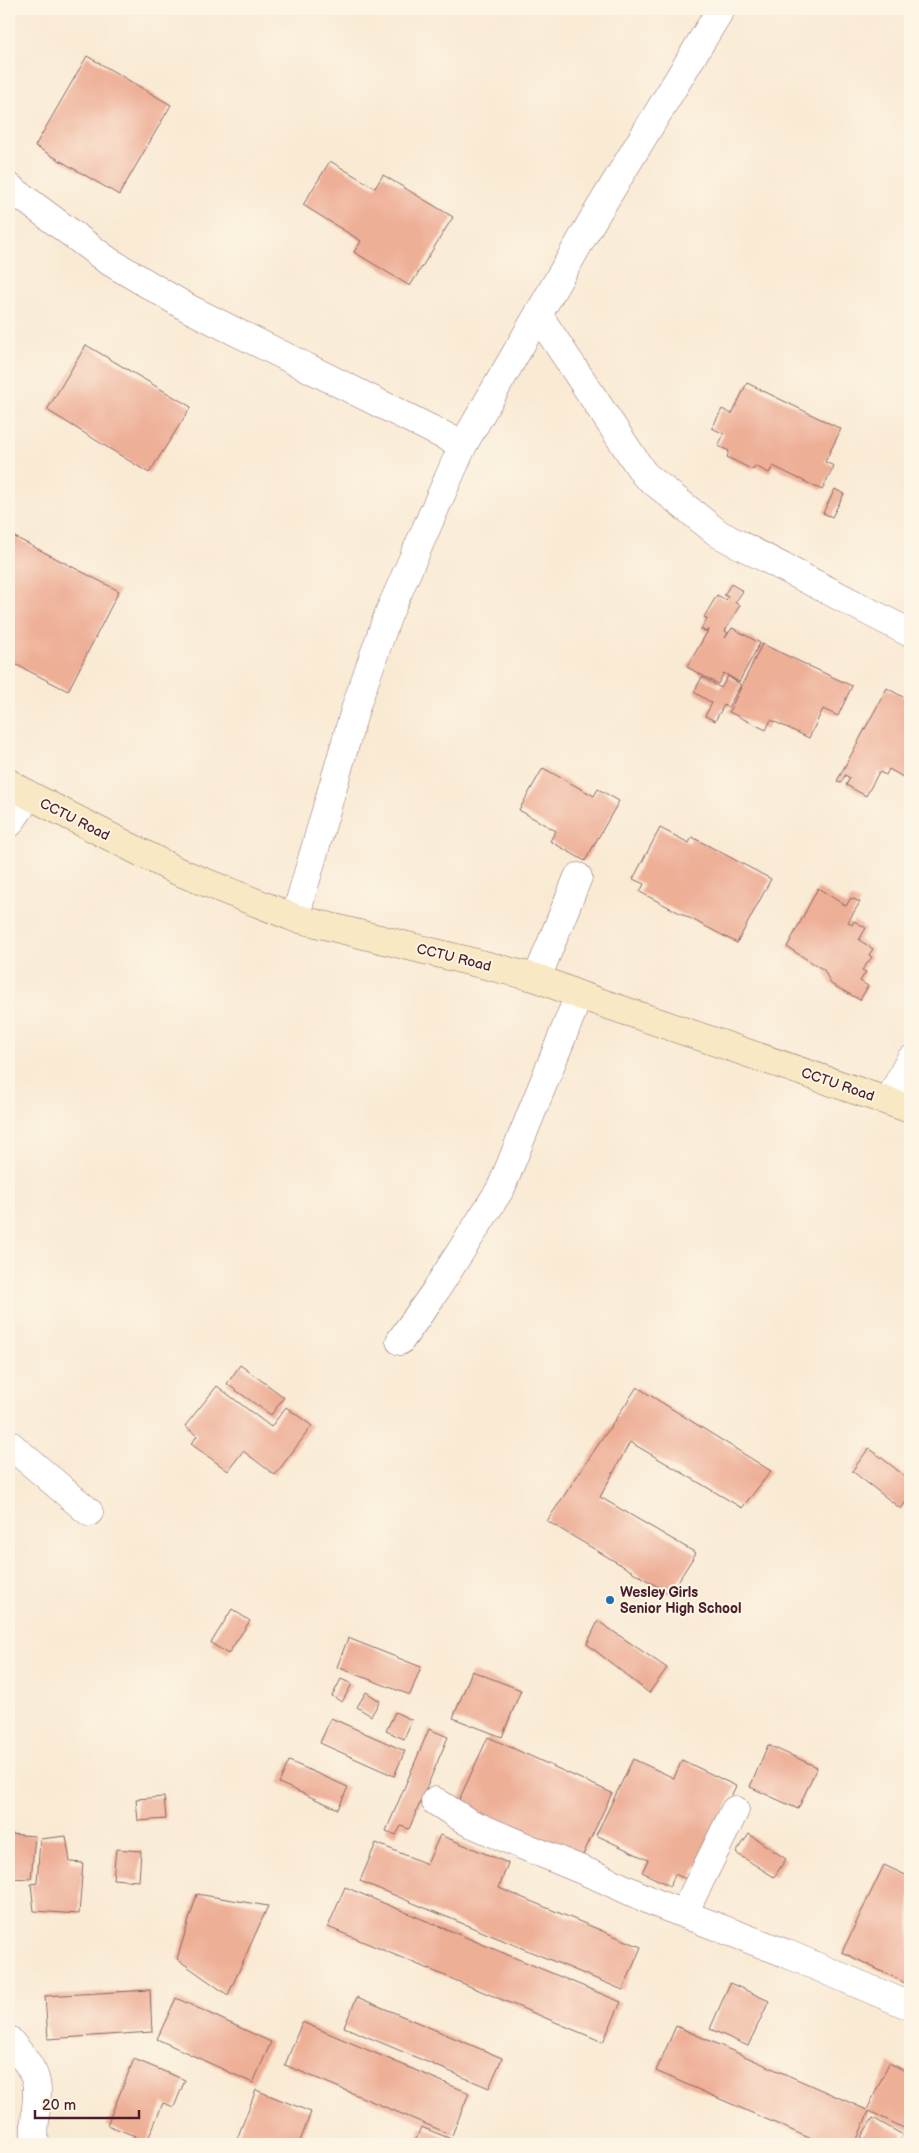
<svg xmlns="http://www.w3.org/2000/svg" width="919" height="2153" viewBox="0 0 919 2153" font-family="'Balsamiq Sans',sans-serif">
	<style>
		.building { fill: #eeaf97 }
		.lines { fill: none; stroke-linecap: round; stroke-linejoin: round }
		.street-casing { stroke: #876666; stroke-width: 29 }
		.secondary-casing { stroke: #876666; stroke-width: 29 }
		.street { stroke: #fff; stroke-width: 28 }
		.secondary { stroke: #f8e8c3; stroke-width: 28 }
		.poi-dot { fill: #1f6fb2; stroke: #fcf5e5; stroke-width: 2 }
		.labels { text-anchor: middle; stroke-width: 4; stroke-linejoin: round; paint-order: stroke }
		.street-label { font-size: 14px; fill: #4a1f2b; stroke: #fcf5e5 }
		.poi-label { font-size: 14px; font-weight: bold; fill: #4a1f2b; stroke: #fcf5e5; text-anchor: start }
	</style>
	<rect width="100%" height="100%" fill="#fcf5e5"/>
	<filter id="ink" filterUnits="userSpaceOnUse"><feTurbulence type="fractalNoise" baseFrequency=".02" numOctaves="2"/><feDisplacementMap in="SourceGraphic" scale="10" xChannelSelector="R" yChannelSelector="G"/><feConvolveMatrix kernelMatrix="1 2 1 2 8 2 1 2 1" color-interpolation-filters="sRGB"/></filter>
	<filter id="wash" filterUnits="userSpaceOnUse"><feTurbulence type="fractalNoise" baseFrequency=".0096" numOctaves="4" result="noise"/><feDisplacementMap in="SourceGraphic" scale="20" xChannelSelector="R" yChannelSelector="G"/><feGaussianBlur stdDeviation="1.12" result="paint"/><feColorMatrix in="noise" values="0 0 0 0 0 0 0 0 0 0 0 0 0 0 0 0 0 1.4 0 .05"/><feComposite in="paint" operator="in"/></filter>
	<g filter="url(#wash)">
		<rect width="100%" height="100%" fill="#f9ead4"/>
		<g id="blocks">
			<!-- building -->
			<g class="building">
				<polygon points="87,56 171,105 119,195 35,146"/>
				<polygon points="330,161 375,188 383,175 453,217 410,286 354,252 361,241 303,205"/>
				<polygon points="86,345 191,407 149,473 47,410"/>
				<polygon points="747,383 841,429 825,462 834,466 822,490 773,466 769,473 755,466 753,470 727,457 729,451 718,446 724,434 712,428 722,409 732,414"/>
				<polygon points="835,489 844,494 832,517 823,513"/>
				<polygon points="9,534 119,591 68,691 9,661"/>
				<polygon points="731,584 743,591 735,603 740,605 725,631 728,633 725,638 732,628 760,643 739,682 724,673 718,684 687,667 709,629 706,632 701,629 707,619 704,617 717,595 726,600 728,597 724,595"/>
				<polygon points="762,644 852,686 838,716 823,709 809,738 771,720 766,730 729,712"/>
				<polygon points="728,676 741,685 728,708 724,705 715,721 705,716 712,703 694,692 702,677 721,688"/>
				<polygon points="887,688 910,701 910,781 889,769 886,775 879,772 866,796 846,785 850,778 845,775 841,783 837,781"/>
				<polygon points="543,768 594,796 598,789 619,801 585,861 550,841 556,831 519,810"/>
				<polygon points="660,828 689,843 692,837 771,879 737,943 640,892 644,884 633,879"/>
				<polygon points="818,888 846,906 851,898 860,902 848,922 852,925 854,921 866,928 859,940 873,949 869,955 872,957 862,970 866,972 860,981 868,986 860,1000 831,984 824,970 787,947"/>
				<polygon points="240,1365 284,1397 271,1415 227,1384"/>
				<polygon points="217,1386 271,1427 286,1407 312,1426 275,1475 243,1451 228,1471 191,1444 197,1436 185,1426"/>
				<polygon points="637,1387 771,1471 742,1508 630,1442 600,1497 696,1553 670,1594 547,1521"/>
				<polygon points="869,1448 910,1480 910,1496 901,1509 852,1471"/>
				<polygon points="232,1609 250,1621 228,1654 211,1643"/>
				<polygon points="598,1621 667,1668 649,1693 587,1644"/>
				<polygon points="348,1638 421,1667 410,1695 337,1667"/>
				<polygon points="472,1671 521,1690 502,1737 453,1718"/>
				<polygon points="341,1679 352,1684 342,1702 332,1696"/>
				<polygon points="366,1692 380,1701 371,1716 357,1707"/>
				<polygon points="395,1712 412,1720 404,1739 386,1731"/>
				<polygon points="331,1718 405,1751 394,1776 320,1743"/>
				<polygon points="429,1729 448,1737 409,1829 401,1826 396,1835 386,1831"/>
				<polygon points="488,1737 612,1793 581,1859 458,1802"/>
				<polygon points="768,1745 817,1767 798,1809 750,1787"/>
				<polygon points="633,1759 674,1778 682,1760 736,1786 690,1881 675,1874 670,1886 642,1872 648,1860 596,1835"/>
				<polygon points="289,1761 348,1787 338,1809 279,1783"/>
				<polygon points="164,1797 166,1819 138,1821 136,1799"/>
				<polygon points="9,1834 35,1836 31,1879 9,1878"/>
				<polygon points="749,1834 786,1859 774,1877 736,1853"/>
				<polygon points="440,1835 508,1863 499,1888 641,1947 623,1990 360,1881 376,1843 427,1864"/>
				<polygon points="66,1836 70,1862 83,1863 79,1914 34,1911 31,1884 37,1883 40,1839"/>
				<polygon points="116,1849 141,1851 139,1881 113,1879"/>
				<polygon points="884,1865 910,1877 909,1985 842,1952"/>
				<polygon points="345,1887 621,2002 603,2042 328,1927"/>
				<polygon points="197,1894 268,1906 228,1995 177,1959"/>
				<polygon points="730,1983 769,2001 748,2046 710,2029"/>
				<polygon points="150,1990 152,2032 48,2039 45,1996"/>
				<polygon points="357,1997 502,2058 489,2088 344,2027"/>
				<polygon points="176,1998 271,2042 253,2083 157,2039"/>
				<polygon points="302,2022 469,2093 452,2135 285,2065"/>
				<polygon points="676,2026 867,2110 889,2063 910,2073 910,2131 869,2111 855,2144 823,2144 656,2071"/>
				<polygon points="134,2059 185,2080 174,2107 163,2103 146,2144 131,2144 135,2136 107,2125"/>
				<polygon points="256,2090 311,2112 299,2144 235,2144"/>
				<polygon points="873,2118 903,2135 897,2144 869,2144 870,2142 861,2137"/>
				<polygon points="421,2127 464,2144 414,2144"/>
			</g>
		</g>
	</g>
	<g filter="url(#ink)">
		<use href="#blocks" fill-opacity="0" stroke="#876666" stroke-width="1"/>
		<g class="lines">
			<!-- street casing -->
			<g class="street-casing">
				<g id="street">
					<polyline points="9,187 107,260 188,308 463,445"/>
					<polyline points="539,316 644,474 719,534 910,633"/>
					<polyline points="9,824 29,795"/>
					<polyline points="295,918 357,703 388,615 463,445 592,221 721,9"/>
					<polyline points="537,978 578,877"/>
					<polyline points="889,1101 910,1060"/>
					<polyline points="400,1341 434,1293 501,1188 579,995"/>
					<polyline points="9,1444 89,1512"/>
					<polyline points="435,1801 468,1822 526,1847 599,1877 658,1904 785,1953 910,2006"/>
					<polyline points="684,1913 735,1810"/>
					<path d="M9,2040C20,2054 37,2070 37,2090C37,2109 33,2124 35,2144"/>
				</g>
			</g>
			<!-- secondary casing -->
			<g class="secondary-casing">
				<polyline id="secondary" points="9,783 29,795 177,871 295,918 537,978 579,995 910,1109"/>
			</g>
			<!-- street -->
			<use href="#street" class="street"/>
			<!-- secondary -->
			<use href="#secondary" class="secondary"/>
		</g>
	</g>
	<!-- markers -->
	<circle class="poi-dot" cx="610" cy="1600" r="5"/>
	<g class="labels">
		<!-- street labels -->
		<g class="street-label">
			<text transform="translate(75 819) rotate(27)" y="5">CCTU Road</text>
			<text transform="translate(454 957) rotate(14)" y="5">CCTU Road</text>
			<text transform="translate(838 1084) rotate(19)" y="5">CCTU Road</text>
		</g>
		<!-- poi labels -->
		<g class="poi-label">
			<text x="620" y="1597">Wesley Girls<tspan x="620" dy="16">Senior High School</tspan></text>
		</g>
	</g>
	<!-- margin -->
	<rect width="919" height="2153" fill="none" stroke="#fcf5e5" stroke-width="30"/>
	<!-- scale -->
	<path d="M35 2110v8h104v-8" fill="none" stroke="#4a1f2b" stroke-width="2.5"/>
	<text x="42" y="2110" font-size="15" fill="#4a1f2b" stroke="#fcf5e5" stroke-width="4" paint-order="stroke">20 m</text>
</svg>
